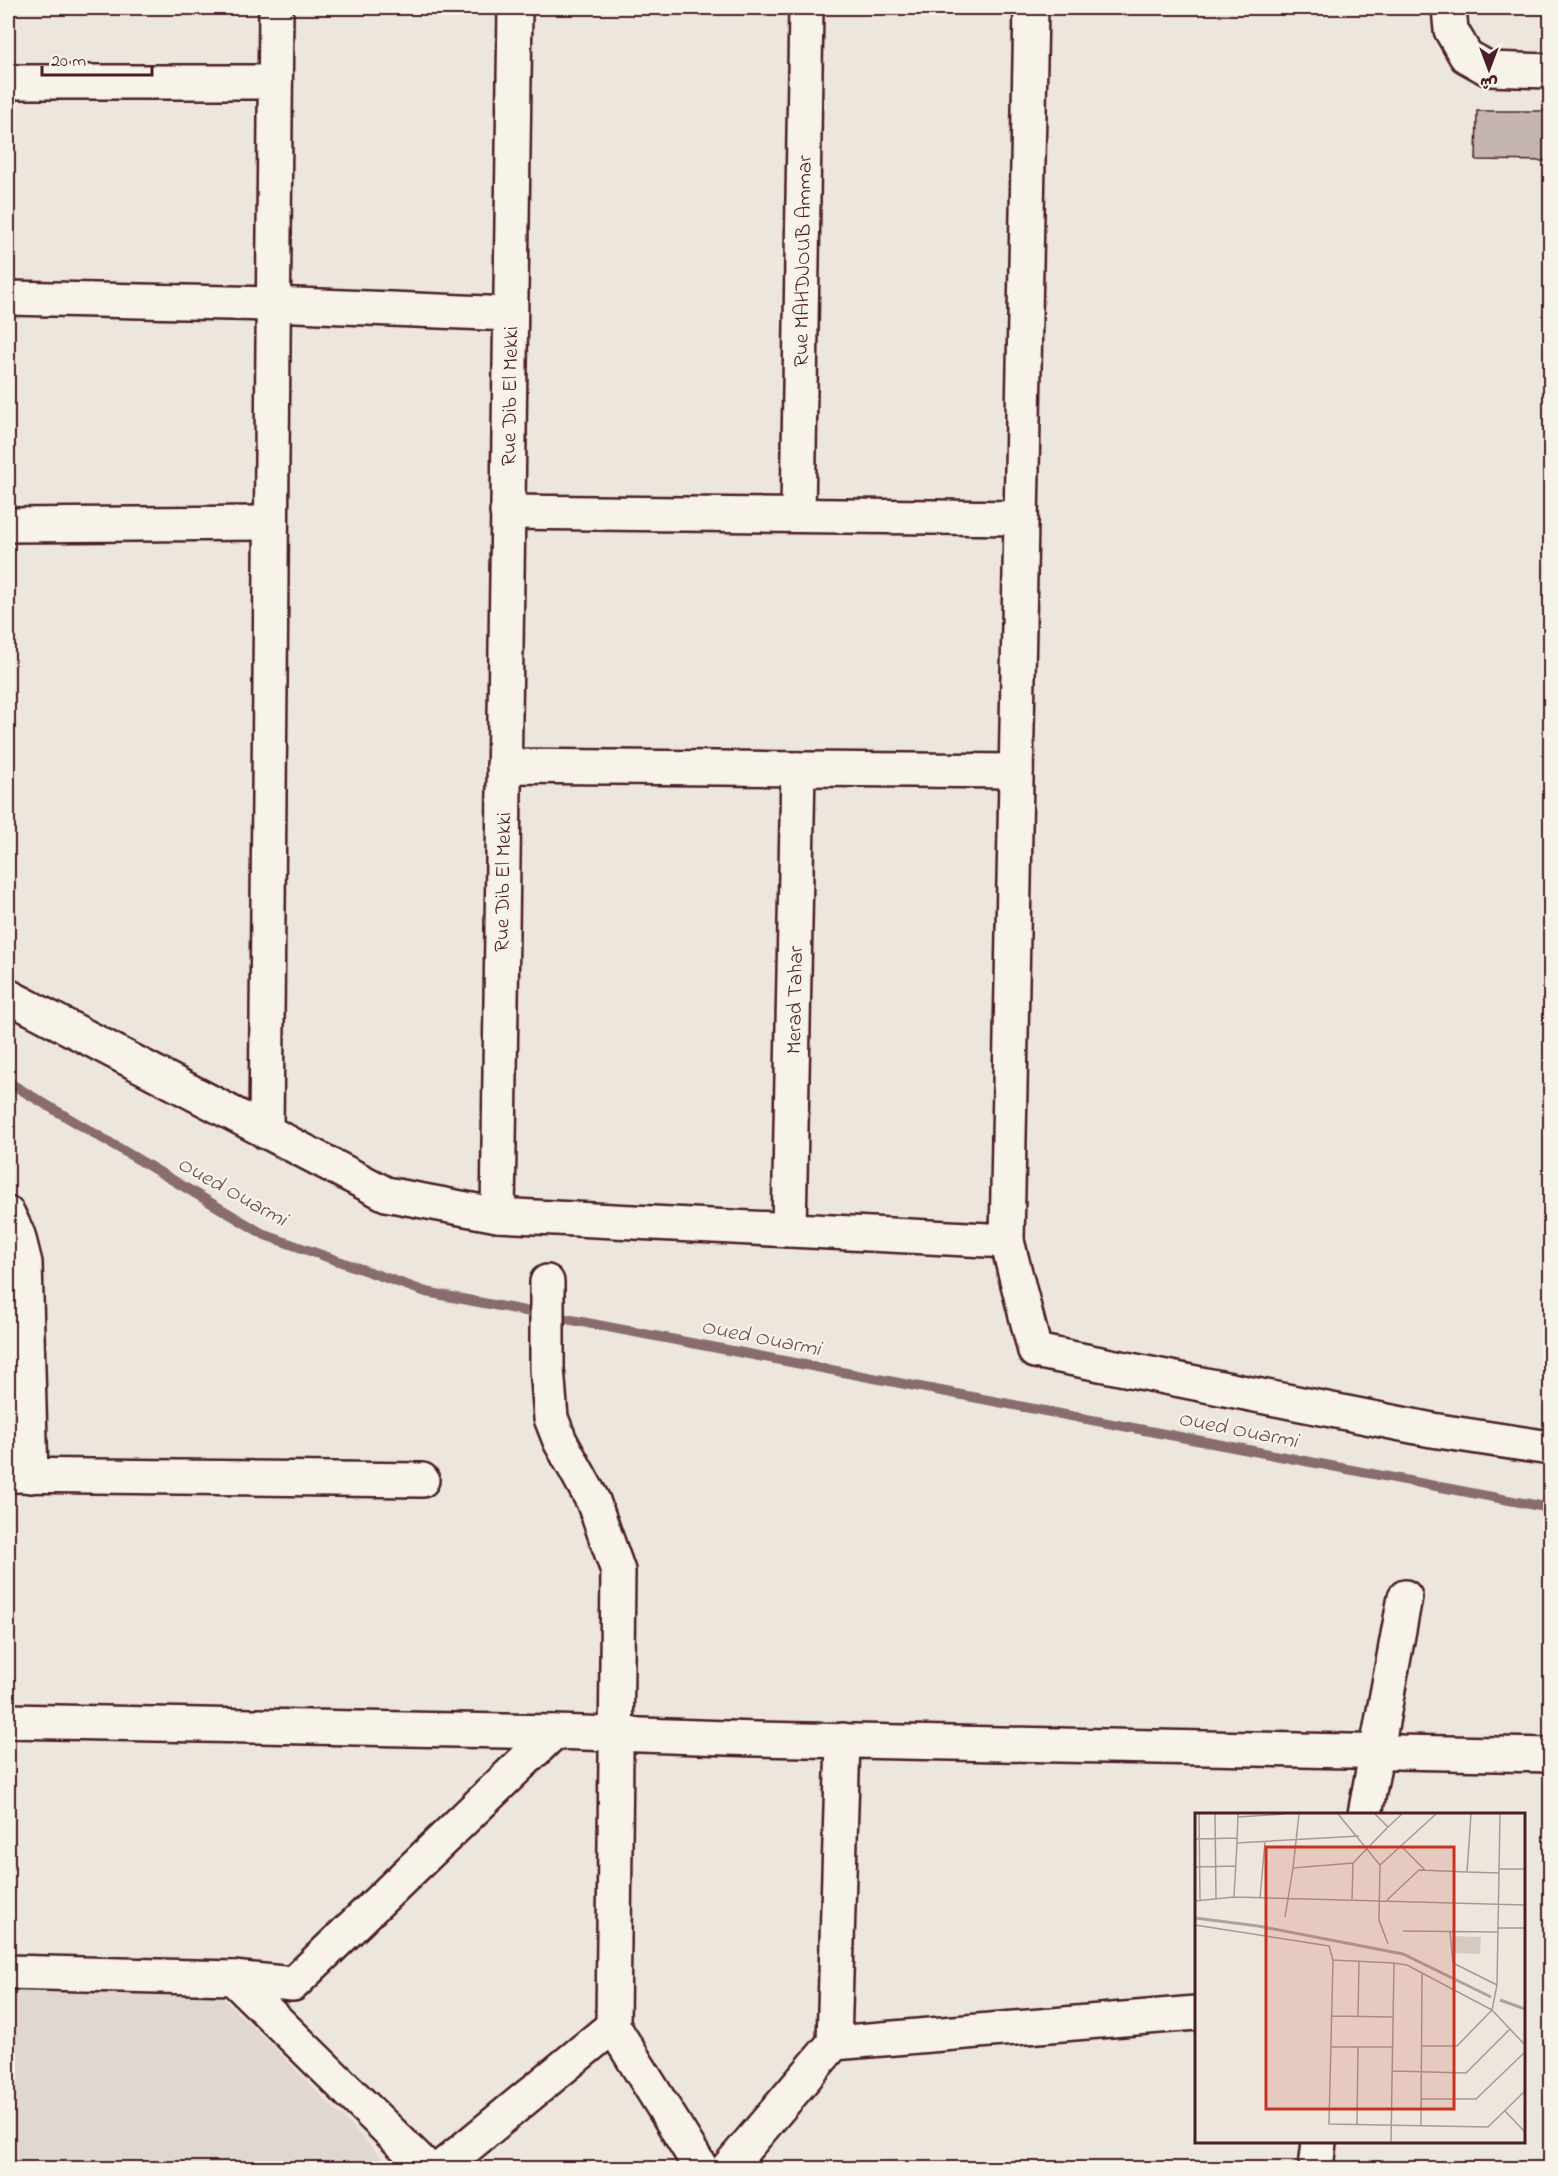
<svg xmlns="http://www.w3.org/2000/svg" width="1558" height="2176" viewBox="0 0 1558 2176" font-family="'Indie Flower','Playpen Sans Arabic',sans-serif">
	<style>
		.built { fill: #e0d7d0 }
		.green { fill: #d5c9c2; stroke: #907476; stroke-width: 1.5 }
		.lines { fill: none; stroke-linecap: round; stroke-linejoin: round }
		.stream { stroke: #896c6f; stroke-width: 10 }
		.building { fill: #c4b5b0; stroke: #4a1f2b; stroke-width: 1.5 }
		.minor-casing { stroke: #4a1f2b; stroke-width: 38 }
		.minor { stroke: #f7f3e8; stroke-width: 33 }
		.labels { text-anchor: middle; stroke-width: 4.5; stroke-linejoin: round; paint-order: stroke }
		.street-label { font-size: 21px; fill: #4a1f2b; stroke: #f7f3e8 }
		.water-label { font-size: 22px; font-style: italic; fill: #6f4c53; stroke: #f7f3e8 }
		.inset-river { fill: none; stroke: #b39f9d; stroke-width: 3 }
		.inset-road { fill: none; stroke: #ab9696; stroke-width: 1.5 }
		.view { fill: #c8321e; fill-opacity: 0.15; stroke: #c8321e; stroke-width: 3 }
		.inset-edge { fill: none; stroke: #4a1f2b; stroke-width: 3 }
	</style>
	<rect width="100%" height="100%" fill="#ece6dd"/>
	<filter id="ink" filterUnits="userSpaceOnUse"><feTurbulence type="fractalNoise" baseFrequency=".0167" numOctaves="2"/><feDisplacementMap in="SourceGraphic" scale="12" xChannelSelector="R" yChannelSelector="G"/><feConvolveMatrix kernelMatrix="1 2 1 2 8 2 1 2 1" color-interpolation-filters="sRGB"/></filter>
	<g filter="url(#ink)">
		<!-- built -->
		<polygon class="built" points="8,1987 219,1995 267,2040 392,2168 8,2168"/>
		<!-- green -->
		<polygon class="green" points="8,1294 15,1294 9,1435 8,1435"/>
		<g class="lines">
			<!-- stream -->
			<polyline class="stream" points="8,1082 265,1235 426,1292 1550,1508"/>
		</g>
		<!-- building -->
		<polygon class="building" points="1477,111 1550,111 1550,161 1476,160"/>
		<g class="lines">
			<!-- minor casing -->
			<g class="minor-casing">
				<g id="minor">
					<polyline points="1449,8 1451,30 1466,56 1489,69 1550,71"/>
					<polyline points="8,82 275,82"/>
					<polyline points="8,298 273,304 510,314"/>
					<polyline points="507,512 1021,518"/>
					<polyline points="798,515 806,8"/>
					<polyline points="8,525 271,523"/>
					<polyline points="504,766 1016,771"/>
					<polyline points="8,996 386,1194 498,1215 515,8"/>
					<polyline points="266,1132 276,8"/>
					<polyline points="8,1214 18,1235 25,1263 31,1476"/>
					<polyline points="498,1215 1007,1241 1031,8"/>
					<polyline points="789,1230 798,769"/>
					<polyline points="1007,1241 1035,1351 1432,1430 1550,1448"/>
					<polyline points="547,1282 547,1368 551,1418 560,1441 593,1501 618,1571 613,2026 701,2168"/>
					<polyline points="8,1475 422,1480"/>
					<polyline points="8,1721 554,1732 756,1739 1550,1755"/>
					<polyline points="1365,1814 1405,1597"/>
					<polyline points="8,1972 233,1978 293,1984 554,1732"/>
					<polyline points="233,1978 427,2168"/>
					<polyline points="834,2043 843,1740"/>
					<polyline points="441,2168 613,2026"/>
					<polyline points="728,2168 834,2043 1196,2013"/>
					<polyline points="1316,2168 1319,2142"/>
				</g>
			</g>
			<!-- minor -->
			<use href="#minor" class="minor"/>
		</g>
	</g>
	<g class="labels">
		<!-- street labels -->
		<g class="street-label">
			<text transform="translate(802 261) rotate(-89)" y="7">Rue MAHDJOUB Ammar</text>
			<text transform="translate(509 396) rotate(-89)" y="7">Rue Dib El Mekki</text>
			<text transform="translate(502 882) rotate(-89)" y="7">Rue Dib El Mekki</text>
			<text transform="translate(794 1000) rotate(-89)" y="7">Merad Tahar</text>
		</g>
		<!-- water labels -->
		<g class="water-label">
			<text transform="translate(233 1190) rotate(29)" y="8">Oued Ouarmi</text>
			<text transform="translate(761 1336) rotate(11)" y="8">Oued Ouarmi</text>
			<text transform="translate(1238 1428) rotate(11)" y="8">Oued Ouarmi</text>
		</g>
	</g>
	<!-- overview -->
	<g transform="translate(1195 1813)">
		<rect width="330" height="330" fill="#ece6dd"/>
		<path d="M258,123L286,124L285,141L257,140Z" fill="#d5c9c2"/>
		<path class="inset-river" d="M0,105L63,113L208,141L296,184M305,187L330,196"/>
		<path class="inset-road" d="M4,1L5,88M20,1L21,86M43,1L42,30L164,23M104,1L98,55L158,50L193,14M143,1L185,52L184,107L193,131M180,1L193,14L207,1M276,1L272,59L304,60M305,1L302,172L297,197L330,232M43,4L89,1M0,26L42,25M42,30L39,84L330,92M207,34L231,58M185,52L241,1M0,54L41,53M304,56H330M65,85L70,29M157,86L158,50M192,87L224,57L272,59M0,88L39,84M90,104L98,55M0,112L134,133L138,147M303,115H330M208,118L303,119M255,118L258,150L302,172M199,150L138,147L134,311L293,314L330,278M137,203L198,204M163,203L164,148M136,234H198M197,258L271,260L315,216M226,286H281L330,239M310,298L330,319M162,312L163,234M226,313L227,160M196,329L199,150L212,152L297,197L262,233H226"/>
		<path class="view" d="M71,34H259V296H71Z"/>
		<rect width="330" height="330" class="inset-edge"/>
	</g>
	<!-- margin -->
	<rect width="1558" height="2176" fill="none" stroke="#f7f3e8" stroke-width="30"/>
	<rect x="15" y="15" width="1528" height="2146" fill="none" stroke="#4a1f2b" stroke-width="2" filter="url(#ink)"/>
	<!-- north arrow -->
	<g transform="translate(1489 69) rotate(180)" stroke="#f7f3e8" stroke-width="4.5" paint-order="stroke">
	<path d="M0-4.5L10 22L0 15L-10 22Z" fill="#4a1f2b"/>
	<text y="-9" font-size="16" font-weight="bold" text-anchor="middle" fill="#4a1f2b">ش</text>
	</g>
	<!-- scale -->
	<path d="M42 66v9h110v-9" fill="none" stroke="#4a1f2b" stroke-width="3"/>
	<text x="51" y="66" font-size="18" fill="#4a1f2b" stroke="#f7f3e8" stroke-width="4.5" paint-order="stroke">20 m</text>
</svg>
